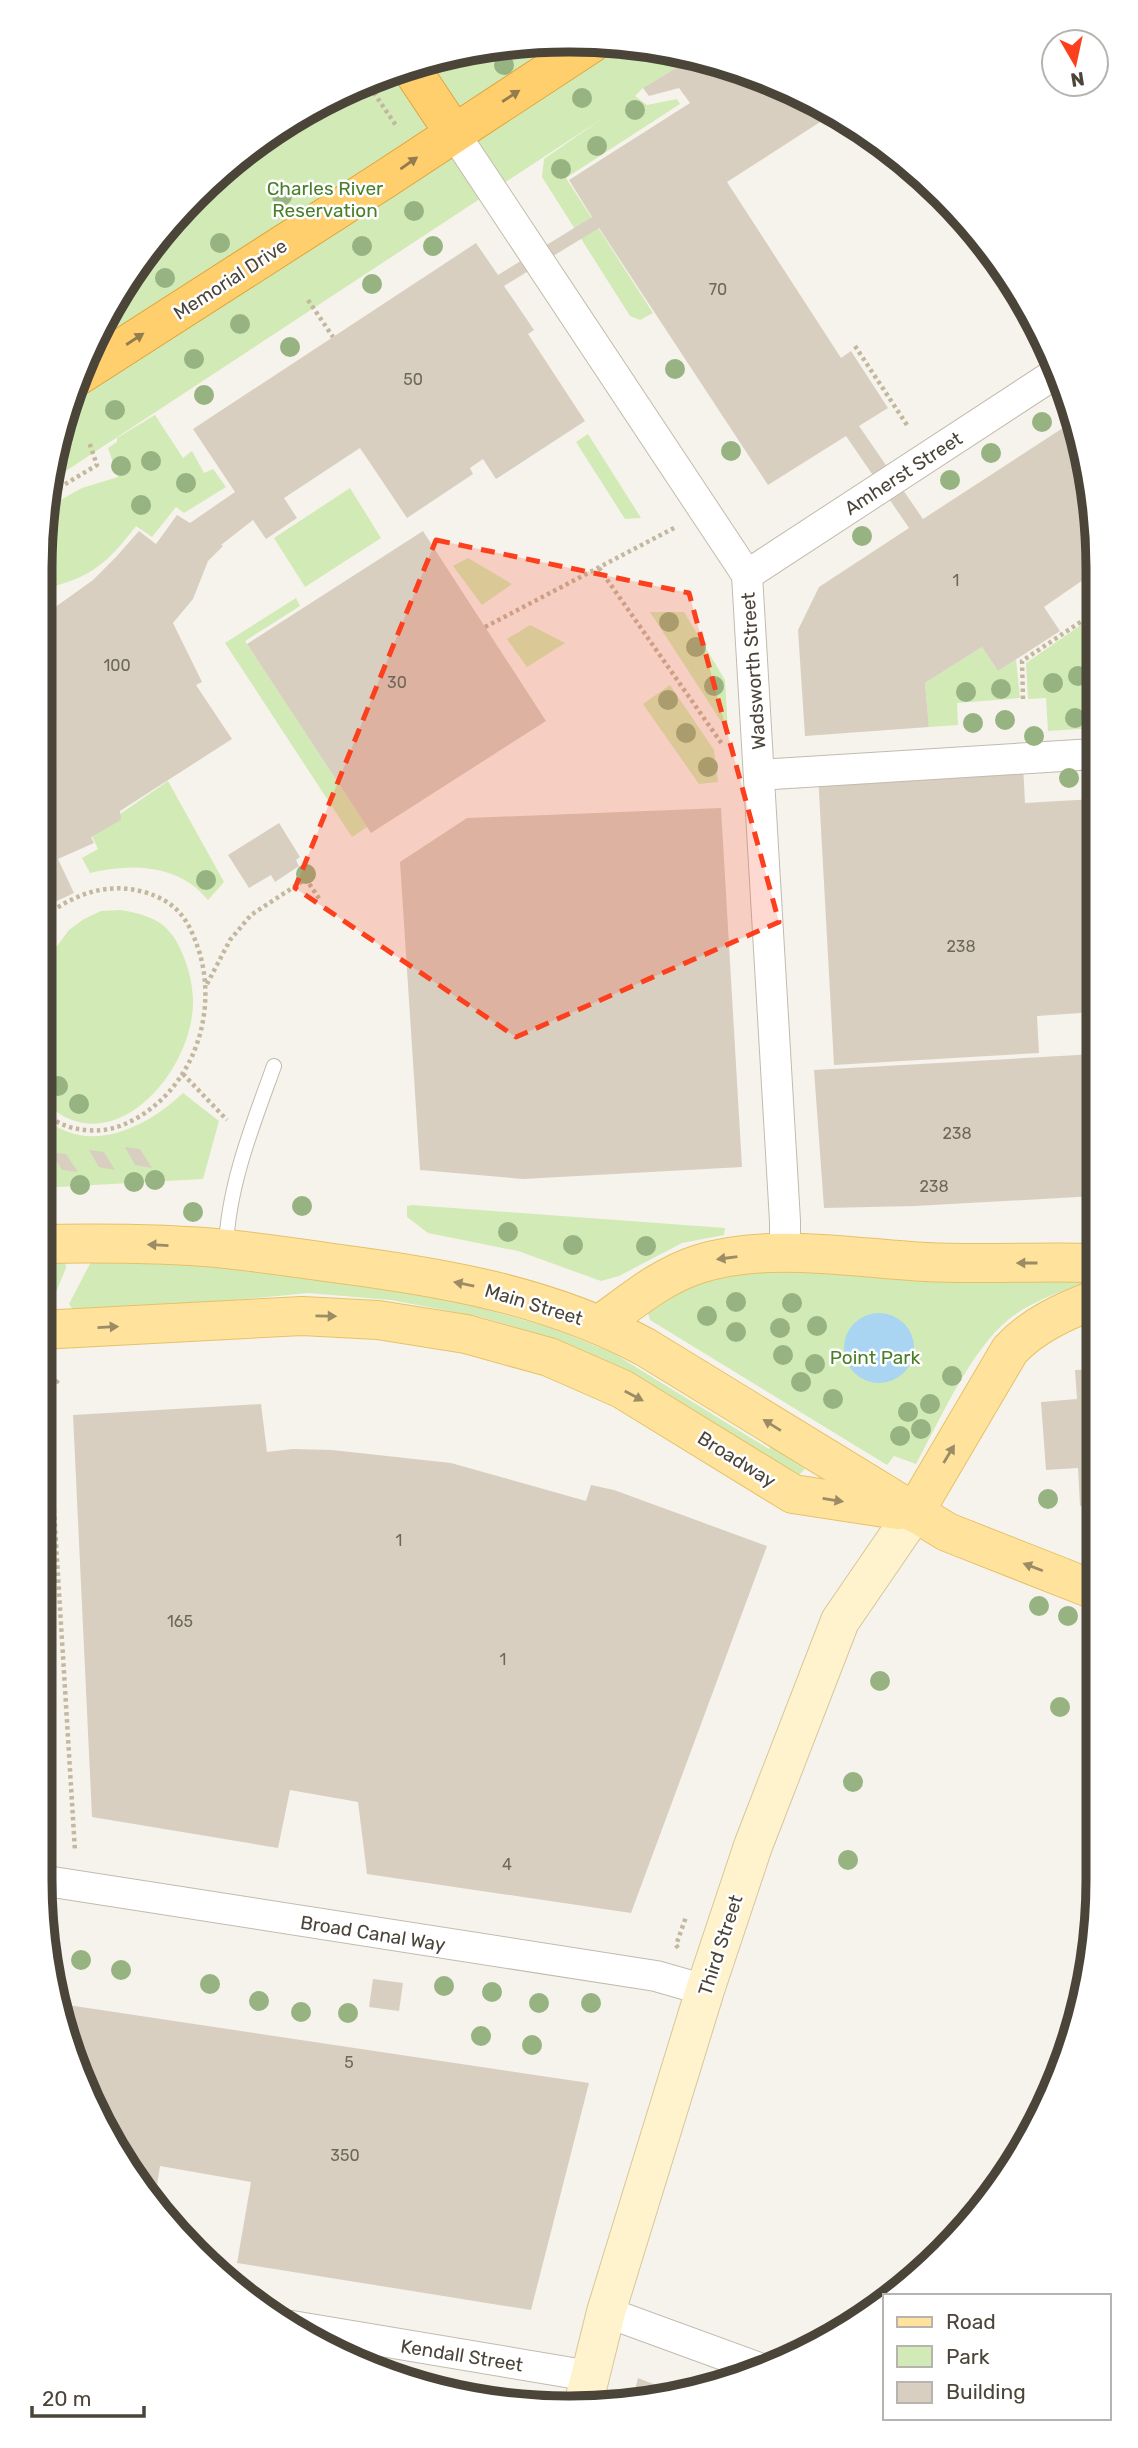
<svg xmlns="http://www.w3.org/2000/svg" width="1138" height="2448" viewBox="0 0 1138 2448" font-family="Rubik,sans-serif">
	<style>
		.green { fill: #d2eab5 }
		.water { fill: #a9d4f2 }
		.building { fill: #d8cfc1 }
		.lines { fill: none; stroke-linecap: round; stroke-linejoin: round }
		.lane-casing { stroke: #c2bbae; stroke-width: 16 }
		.street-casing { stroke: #c2bbae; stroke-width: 32 }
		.secondary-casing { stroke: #d6c79b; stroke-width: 40 }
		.primary-casing { stroke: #e6c16a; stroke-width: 40 }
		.highway-casing { stroke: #e0a43c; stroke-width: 40 }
		.path { stroke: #c4b79f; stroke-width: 4.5; stroke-dasharray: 3.5 3.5; stroke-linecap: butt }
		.lane { stroke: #fff; stroke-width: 14 }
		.street { stroke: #fff; stroke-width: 30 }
		.secondary { stroke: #fff3cd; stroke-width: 38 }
		.primary { stroke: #ffe39c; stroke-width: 38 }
		.highway { stroke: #ffcf6e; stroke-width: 38 }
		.tree { fill: #97b381 }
		.oneway { fill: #937c4e }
		.oneway2 { fill: #9c8c66 }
		.marked { fill: #fc3f1d; fill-opacity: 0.2; stroke: #fc3f1d; stroke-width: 5; stroke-dasharray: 14 9; stroke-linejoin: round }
		.labels { text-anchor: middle; stroke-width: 5; stroke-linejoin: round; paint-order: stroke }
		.number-label { font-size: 16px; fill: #6e675b }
		.park-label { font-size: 19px; fill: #4a7f2a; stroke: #fff }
		.street-label { font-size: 19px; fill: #4b4439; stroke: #fff }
		.rim { fill: none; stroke: #4b4439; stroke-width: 9 }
	</style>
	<rect width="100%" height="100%" fill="#f6f3ec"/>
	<!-- green -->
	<g class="green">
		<polygon points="569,40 672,50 694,57 643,88 635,96 647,105 677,99 680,104 566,178 653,313 640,320 630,316 542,177 544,159 603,118 49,482 50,466 80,367 129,276 195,195 275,130 366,81 465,50"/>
		<path d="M155,415L183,458L192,451L204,473L213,469L226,487L184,513L176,507L152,537L136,526C105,566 90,578 40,590L46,508L82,488L118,477L108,448L117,442V438Z"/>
		<polygon points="588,434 641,518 625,519 576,442"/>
		<polygon points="350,488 381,538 305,587 274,538"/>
		<polygon points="468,558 512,584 482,605 453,566"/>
		<polygon points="296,598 300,606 245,641 367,827 352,837 225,643"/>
		<polygon points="650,612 684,612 725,680 728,732"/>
		<polygon points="1094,616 1094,728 1048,731 1046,698 1028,699 1026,663"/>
		<polygon points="530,625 565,643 527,667 507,639"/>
		<polygon points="982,647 998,671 1016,659 1020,698 957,703 958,725 929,727 925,683"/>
		<polygon points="670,685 714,750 718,782 699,784 643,704"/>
		<path d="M168,781L224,882L208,900C179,864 131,863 90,873L82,858L98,849L91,834Z"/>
		<path d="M120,910C133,912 148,915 160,923C170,930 178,942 182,953C189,968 192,983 193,999C195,1073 107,1172 40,1097V969L69,930L84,919L101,911Z"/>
		<path d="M183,1093L219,1121L203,1179L40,1188V1114C85,1158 145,1129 183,1093Z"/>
		<polygon points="412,1205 725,1228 724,1235 682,1243 619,1276 601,1281 518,1251 428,1233 407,1217 407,1206"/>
		<polygon points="65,1258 66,1268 48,1311 40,1311 40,1259"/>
		<polygon points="92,1260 149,1261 303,1274 456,1301 552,1328 613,1353 769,1449 771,1446 805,1469 798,1476 655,1386 620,1367 549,1337 481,1317 391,1300 308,1293 175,1306 74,1311 69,1304"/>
		<path d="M848,1270L1096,1277C1066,1291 1034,1299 1009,1319C970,1351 940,1420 916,1464L894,1456L887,1465L650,1320L648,1313C658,1306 668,1297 678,1291C729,1264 792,1271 848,1270Z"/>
	</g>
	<!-- water -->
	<circle class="water" cx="879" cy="1348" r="35"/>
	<!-- building -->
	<g class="building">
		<polygon points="694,57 725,67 732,77 741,71 771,80 831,115 727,182 841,358 851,351 888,408 859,426 923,519 1072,422 1093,500 1093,573 1044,607 1060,631 998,671 982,647 925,683 929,727 805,736 798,630 819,587 909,528 846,436 768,485 599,228 504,286 534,330 528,334 585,421 496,479 483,459 470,468 473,474 407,518 360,448 284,498 297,518 266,539 253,520 221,545 223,546 208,561 193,599 173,623 202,682 196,685 232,739 120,811 121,820 91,837 94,843 58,859 74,893 40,909 40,618 93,580 116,557 139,531 156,544 177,515 190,523 235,492 193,429 476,243 498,275 592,217 569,180 690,103 679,88 649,96 643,88"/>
		<polygon points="423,531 546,721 371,833 247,644"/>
		<polygon points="1022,745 1025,803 1094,799 1095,1012 1037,1016 1039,1053 834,1065 817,756"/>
		<polygon points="721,808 742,1167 523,1179 420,1170 400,862 467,818"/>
		<polygon points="279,823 300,857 296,860 299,866 275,882 271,875 249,888 228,855"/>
		<polygon points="1095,1054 1095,1196 915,1206 824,1208 814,1070"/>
		<polygon points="125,1147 140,1149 152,1168 135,1165"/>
		<polygon points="89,1150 104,1152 115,1170 99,1167"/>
		<polygon points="51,1152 66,1154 78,1172 62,1170"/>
		<polygon points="1096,1369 1097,1505 1080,1506 1078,1468 1046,1470 1041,1402 1077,1399 1075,1370"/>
		<polygon points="261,1404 267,1452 293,1449 332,1450 451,1463 586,1501 591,1485 614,1490 767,1546 631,1913 367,1874 358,1802 290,1790 278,1848 92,1817 73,1415"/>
		<polygon points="373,1979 403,1983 399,2011 369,2007"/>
		<polygon points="61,2004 589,2083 531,2310 237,2263 251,2182 160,2166 154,2204 111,2143 68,2049"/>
		<polygon points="638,2378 679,2394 632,2403"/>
	</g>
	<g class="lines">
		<!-- lane casing -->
		<g class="lane-casing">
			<path id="lane" d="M226,1248C228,1186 253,1124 274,1066"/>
		</g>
		<!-- street casing -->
		<g class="street-casing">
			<g id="street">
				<polyline points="454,133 747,575 785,1221 785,1254"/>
				<polyline points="747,575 1059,371"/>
				<polyline points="759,775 1094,754"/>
				<polyline points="40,1880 656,1976 705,1990"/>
				<polyline points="606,2312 762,2369"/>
				<polyline points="292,2326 590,2376"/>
			</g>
		</g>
		<!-- secondary casing -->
		<g class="secondary-casing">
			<polyline id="secondary" points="584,2401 606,2312 705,1990 753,1846 840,1621 914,1513"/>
		</g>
		<!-- primary casing -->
		<g class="primary-casing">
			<g id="primary">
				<path d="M40,1244C102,1243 165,1243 227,1249C262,1253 298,1258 333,1263C441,1277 548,1295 645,1347L947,1532L1097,1591"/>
				<path d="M599,1325C631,1302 661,1276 699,1264C768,1242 854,1258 926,1262C982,1265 1039,1261 1096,1263"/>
				<polyline points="40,1330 302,1316 378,1320 466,1334 549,1357 622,1389 793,1494 898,1510"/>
				<path d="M914,1513L1010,1350C1033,1325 1065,1311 1096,1299"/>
			</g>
		</g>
		<!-- highway casing -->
		<g class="highway-casing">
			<g id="highway">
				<polyline points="410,67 454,133"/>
				<polyline points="78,376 385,179 592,43"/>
			</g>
		</g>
		<!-- path -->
		<g class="path">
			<polyline points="366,81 397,127"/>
			<polyline points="308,300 333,337"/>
			<polyline points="855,346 907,425"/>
			<polyline points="47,495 97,465 89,442"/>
			<polyline points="599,568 722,744"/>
			<polyline points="485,627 676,527"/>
			<polyline points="1023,699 1022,661 1094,613"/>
			<polyline points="207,984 230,940 251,915 306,879 320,900"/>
			<polyline points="183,1074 227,1120"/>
			<path d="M40,1108C52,1122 69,1129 87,1130C106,1132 121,1127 137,1118C194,1085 218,1012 199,951C188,918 177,902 144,892C105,881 70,896 40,920"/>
			<polyline points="1089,1357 1096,1357"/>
			<polyline points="58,1380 47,1397 75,1851"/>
			<polyline points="678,1948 676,1945 686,1917"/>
		</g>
		<!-- lane -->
		<use href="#lane" class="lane"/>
		<!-- street -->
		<use href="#street" class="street"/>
		<!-- secondary -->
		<use href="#secondary" class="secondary"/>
		<!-- primary -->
		<use href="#primary" class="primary"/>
		<!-- highway -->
		<use href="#highway" class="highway"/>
	</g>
	<!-- trees -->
	<g class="tree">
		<circle cx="504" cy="65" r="10"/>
		<circle cx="582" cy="98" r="10"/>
		<circle cx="635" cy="110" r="10"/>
		<circle cx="597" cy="146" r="10"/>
		<circle cx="561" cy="169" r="10"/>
		<circle cx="282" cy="196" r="10"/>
		<circle cx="414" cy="211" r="10"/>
		<circle cx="220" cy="243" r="10"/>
		<circle cx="362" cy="246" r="10"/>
		<circle cx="433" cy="246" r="10"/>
		<circle cx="165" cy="278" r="10"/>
		<circle cx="372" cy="284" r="10"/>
		<circle cx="240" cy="324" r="10"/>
		<circle cx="290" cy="347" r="10"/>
		<circle cx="194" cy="359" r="10"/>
		<circle cx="675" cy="369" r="10"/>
		<circle cx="204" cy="395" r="10"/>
		<circle cx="115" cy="410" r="10"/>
		<circle cx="1042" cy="422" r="10"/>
		<circle cx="731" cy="451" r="10"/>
		<circle cx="991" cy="453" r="10"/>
		<circle cx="151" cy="461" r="10"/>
		<circle cx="121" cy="466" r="10"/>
		<circle cx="950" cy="480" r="10"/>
		<circle cx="186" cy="483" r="10"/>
		<circle cx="141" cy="505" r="10"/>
		<circle cx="862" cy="536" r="10"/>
		<circle cx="669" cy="622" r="10"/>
		<circle cx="696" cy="647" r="10"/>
		<circle cx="1078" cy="676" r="10"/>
		<circle cx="1053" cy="683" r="10"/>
		<circle cx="714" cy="686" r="10"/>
		<circle cx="1001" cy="689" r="10"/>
		<circle cx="966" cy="692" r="10"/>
		<circle cx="668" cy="700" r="10"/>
		<circle cx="1075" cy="718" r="10"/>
		<circle cx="1005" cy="720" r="10"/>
		<circle cx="973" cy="723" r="10"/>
		<circle cx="686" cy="733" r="10"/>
		<circle cx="1034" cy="736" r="10"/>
		<circle cx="708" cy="767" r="10"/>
		<circle cx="1069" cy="778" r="10"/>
		<circle cx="306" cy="874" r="10"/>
		<circle cx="206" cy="880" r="10"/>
		<circle cx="58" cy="1086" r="10"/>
		<circle cx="79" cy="1104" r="10"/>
		<circle cx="155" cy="1180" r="10"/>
		<circle cx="134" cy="1182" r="10"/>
		<circle cx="80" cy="1185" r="10"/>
		<circle cx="302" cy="1206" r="10"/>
		<circle cx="193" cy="1212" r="10"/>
		<circle cx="508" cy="1232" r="10"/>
		<circle cx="573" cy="1245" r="10"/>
		<circle cx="646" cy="1246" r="10"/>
		<circle cx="736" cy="1302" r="10"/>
		<circle cx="792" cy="1303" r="10"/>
		<circle cx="707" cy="1316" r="10"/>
		<circle cx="817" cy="1326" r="10"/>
		<circle cx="780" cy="1328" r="10"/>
		<circle cx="736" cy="1332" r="10"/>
		<circle cx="783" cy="1355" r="10"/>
		<circle cx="815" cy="1364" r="10"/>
		<circle cx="952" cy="1376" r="10"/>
		<circle cx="801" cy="1382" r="10"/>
		<circle cx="833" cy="1399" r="10"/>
		<circle cx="930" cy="1404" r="10"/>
		<circle cx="908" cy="1412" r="10"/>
		<circle cx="921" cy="1429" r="10"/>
		<circle cx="900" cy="1436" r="10"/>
		<circle cx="1048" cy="1499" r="10"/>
		<circle cx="1039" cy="1606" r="10"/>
		<circle cx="1068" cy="1616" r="10"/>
		<circle cx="880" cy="1681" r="10"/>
		<circle cx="1060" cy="1707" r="10"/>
		<circle cx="853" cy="1782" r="10"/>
		<circle cx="848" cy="1860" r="10"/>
		<circle cx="81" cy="1960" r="10"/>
		<circle cx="121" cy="1970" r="10"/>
		<circle cx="210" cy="1984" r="10"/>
		<circle cx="444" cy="1986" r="10"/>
		<circle cx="492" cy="1992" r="10"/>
		<circle cx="259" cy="2001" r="10"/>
		<circle cx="539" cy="2003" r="10"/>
		<circle cx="591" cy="2003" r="10"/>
		<circle cx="301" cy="2012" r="10"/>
		<circle cx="348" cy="2013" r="10"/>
		<circle cx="481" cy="2036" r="10"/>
		<circle cx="532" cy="2045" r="10"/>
	</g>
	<!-- one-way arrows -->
	<defs><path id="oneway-solid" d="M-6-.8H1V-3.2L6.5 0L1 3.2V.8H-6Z" transform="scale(1.75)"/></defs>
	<g class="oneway">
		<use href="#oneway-solid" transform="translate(511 96) rotate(-33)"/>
		<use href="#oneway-solid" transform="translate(409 163) rotate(-35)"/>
		<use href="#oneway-solid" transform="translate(135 339) rotate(-33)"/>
	</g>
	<g class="oneway2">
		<use href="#oneway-solid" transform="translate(158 1245) rotate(-177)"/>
		<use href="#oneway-solid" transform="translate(727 1258) rotate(172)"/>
		<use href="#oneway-solid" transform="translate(1027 1263) rotate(180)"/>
		<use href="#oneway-solid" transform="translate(464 1284) rotate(-169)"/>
		<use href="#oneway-solid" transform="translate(326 1316) rotate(1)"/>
		<use href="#oneway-solid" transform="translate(108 1327) rotate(-3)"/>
		<use href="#oneway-solid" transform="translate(634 1396) rotate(28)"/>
		<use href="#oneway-solid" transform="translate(772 1425) rotate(-148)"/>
		<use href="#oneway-solid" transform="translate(949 1454) rotate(-59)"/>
		<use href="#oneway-solid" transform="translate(833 1500) rotate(9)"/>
		<use href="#oneway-solid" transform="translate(1033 1567) rotate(-159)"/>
	</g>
	<!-- marked area -->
	<path class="marked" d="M436,540L689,593L779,922L516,1037L295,888Z"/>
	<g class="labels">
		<!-- number labels -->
		<g class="number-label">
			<text x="718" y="295">70</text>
			<text x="413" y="385">50</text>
			<text x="956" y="586">1</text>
			<text x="117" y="671">100</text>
			<text x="397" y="688">30</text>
			<text x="961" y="952">238</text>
			<text x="957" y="1139">238</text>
			<text x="934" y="1192">238</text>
			<text x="399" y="1546">1</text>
			<text x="180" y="1627">165</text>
			<text x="503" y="1665">1</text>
			<text x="507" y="1870">4</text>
			<text x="349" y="2068">5</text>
			<text x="345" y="2161">350</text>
		</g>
		<!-- park labels -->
		<g class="park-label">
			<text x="325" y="195">Charles River<tspan x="325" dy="22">Reservation</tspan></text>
			<text x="875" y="1364">Point Park</text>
		</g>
		<!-- street labels -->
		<g class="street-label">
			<text transform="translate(230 279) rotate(-33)" y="7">Memorial Drive</text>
			<text transform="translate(903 473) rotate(-33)" y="7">Amherst Street</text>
			<text transform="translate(753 671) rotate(-94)" y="7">Wadsworth Street</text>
			<text transform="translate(534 1304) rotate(17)" y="7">Main Street</text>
			<text transform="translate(737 1459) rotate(32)" y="7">Broadway</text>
			<text transform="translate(373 1933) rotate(9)" y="7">Broad Canal Way</text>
			<text transform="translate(720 1945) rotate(-72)" y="7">Third Street</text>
			<text transform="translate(462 2355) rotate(9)" y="7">Kendall Street</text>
		</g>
	</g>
	<!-- crop -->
	<path d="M0 0H1138V2448H0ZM568 52H570A516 516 0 0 1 1086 568V1880A516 516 0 0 1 570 2396H568A516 516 0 0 1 52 1880V568A516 516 0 0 1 568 52Z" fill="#fff" fill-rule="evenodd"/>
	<path class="rim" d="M568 52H570A516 516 0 0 1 1086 568V1880A516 516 0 0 1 570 2396H568A516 516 0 0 1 52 1880V568A516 516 0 0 1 568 52Z"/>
	<!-- legend -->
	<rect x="883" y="2294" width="228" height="126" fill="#ffffff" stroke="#b7b4b0" stroke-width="2"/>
	<rect x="897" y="2317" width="35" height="10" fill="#ffe39c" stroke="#b7b4b0" stroke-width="2"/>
	<text x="946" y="2329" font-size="21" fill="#4b4439">Road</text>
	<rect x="897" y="2346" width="35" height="21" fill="#d2eab5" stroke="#b7b4b0" stroke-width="2"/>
	<text x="946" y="2364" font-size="21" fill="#4b4439">Park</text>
	<rect x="897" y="2382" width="35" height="21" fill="#d8cfc1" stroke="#b7b4b0" stroke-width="2"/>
	<text x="946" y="2399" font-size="21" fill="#4b4439">Building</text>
	<!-- north arrow -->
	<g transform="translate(1075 63) rotate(171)"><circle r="33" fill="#ffffff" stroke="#b7b4b0" stroke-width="2"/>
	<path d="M0-5L12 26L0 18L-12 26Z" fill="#fc3f1d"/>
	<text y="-10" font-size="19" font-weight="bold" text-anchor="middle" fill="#4b4439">N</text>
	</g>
	<!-- scale -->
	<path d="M32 2406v10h112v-10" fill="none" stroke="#4b4439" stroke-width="3.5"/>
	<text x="42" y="2406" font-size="21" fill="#4b4439" stroke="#ffffff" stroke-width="5" paint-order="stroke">20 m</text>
</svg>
